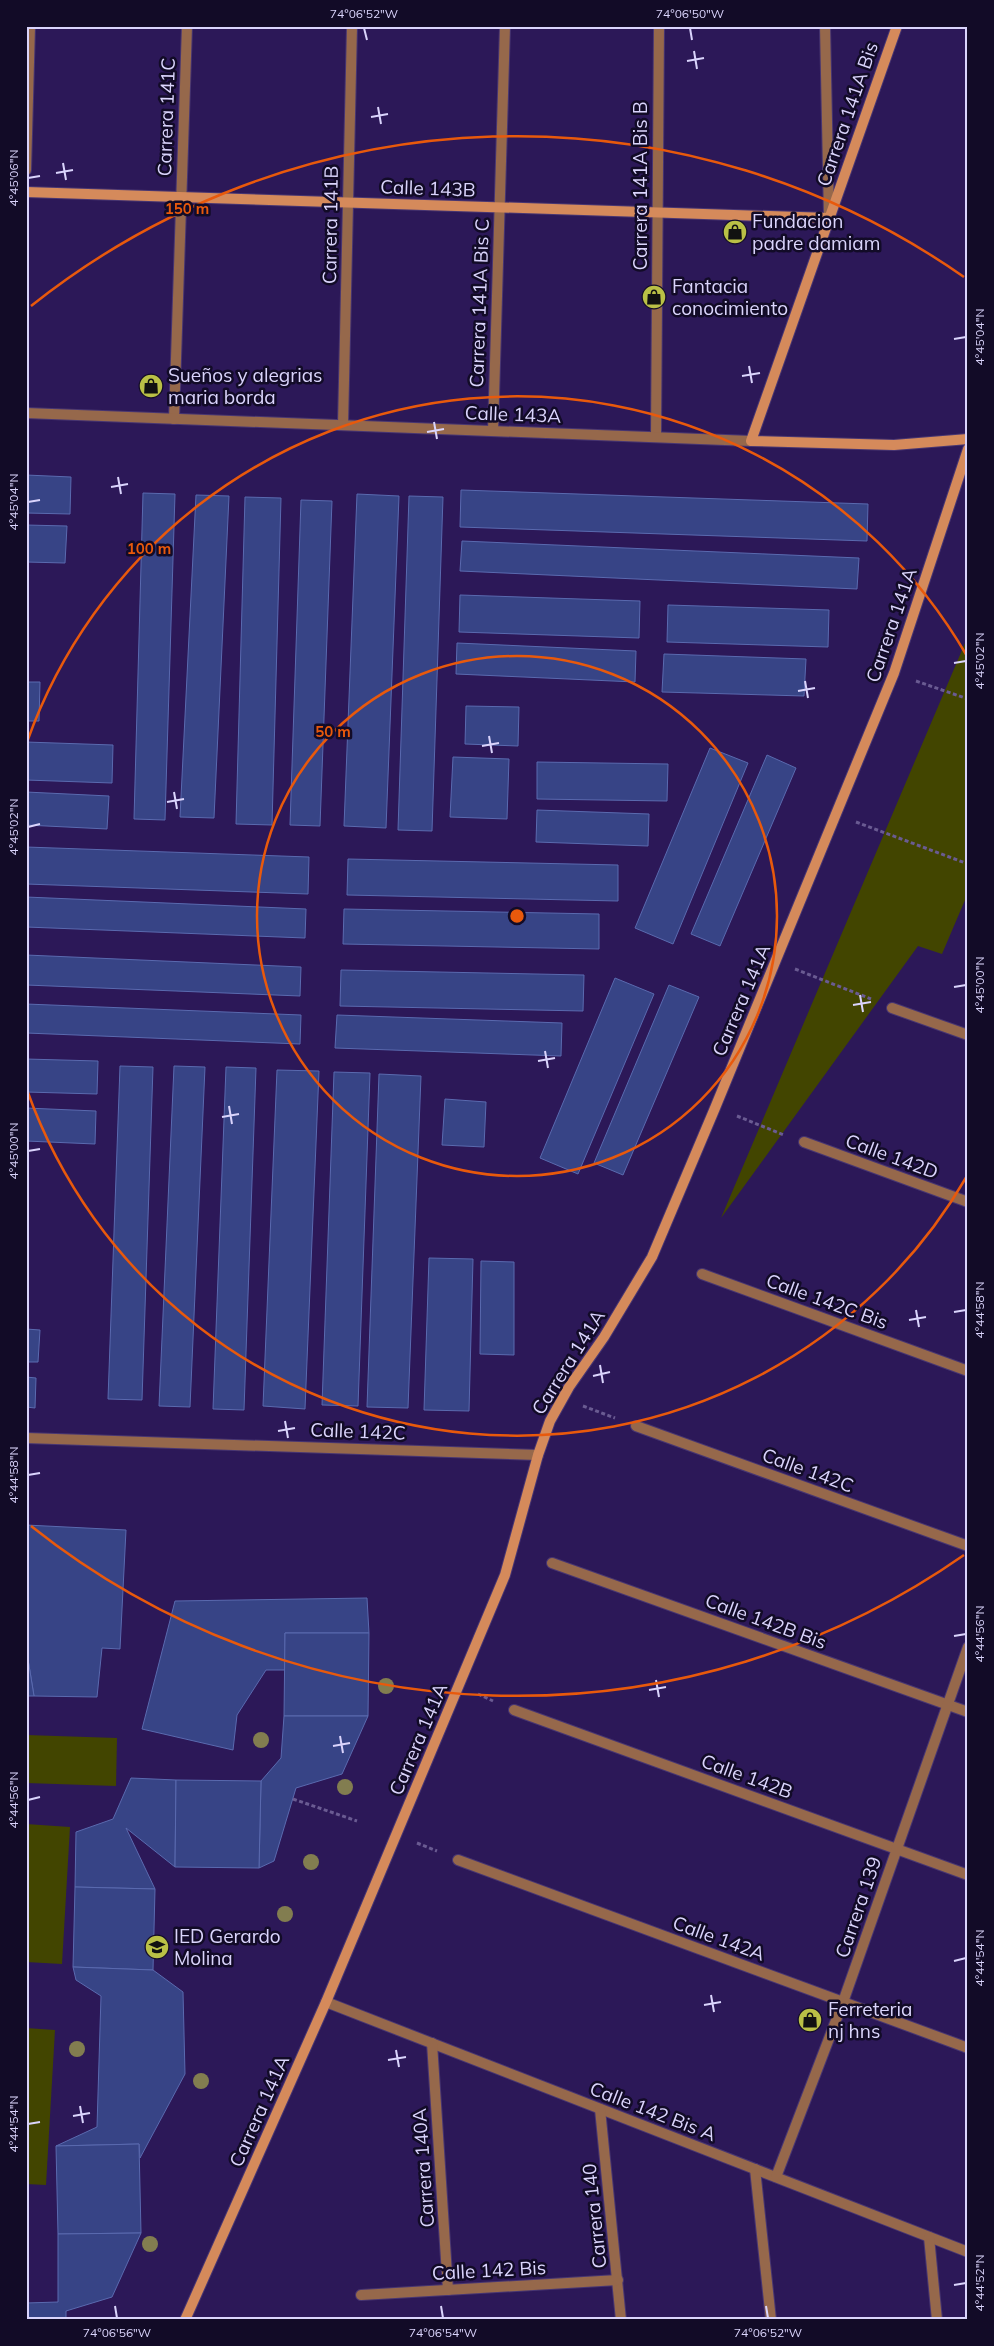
<svg xmlns="http://www.w3.org/2000/svg" width="994" height="2346" viewBox="0 0 994 2346" font-family="Mulish,sans-serif">
	<style>
		.green { fill: #424500 }
		.building { fill: #374486; stroke: #5a6aaf }
		.lines { fill: none; stroke-linecap: round; stroke-linejoin: round }
		.lane-casing { stroke: #483672; stroke-width: 12 }
		.street-casing { stroke: #483672; stroke-width: 12 }
		.secondary-casing { stroke: #483672; stroke-width: 12 }
		.path { stroke: #6a5b92; stroke-width: 3; stroke-dasharray: 4 2.5; stroke-linecap: butt }
		.lane { stroke: #96684b; stroke-width: 10 }
		.street { stroke: #96684b; stroke-width: 10 }
		.secondary { stroke: #d58a5b; stroke-width: 10 }
		.tree { fill: #827d50 }
		.ticks { fill: none; stroke: #dad4fc; stroke-width: 2 }
		.ring { fill: none; stroke: #e8590c; stroke-width: 2.5 }
		.labels { text-anchor: middle; stroke-width: 5; stroke-linejoin: round; paint-order: stroke }
		.street-label { font-size: 19px; fill: #dad4fc; stroke: #120b27 }
		.poi-label { font-size: 19px; fill: #dad4fc; stroke: #120b27; text-anchor: start }
		.centre { fill: #e8590c; stroke: #120b27; stroke-width: 2.5 }
		.ring-label { font-size: 15px; text-anchor: middle; font-weight: bold; fill: #e8590c; stroke: #120b27; stroke-width: 5; stroke-linejoin: round; paint-order: stroke }
		.neatline { fill: none; stroke: #dad4fc; stroke-width: 2 }
		.ticks-label { font-size: 12px; text-anchor: middle; fill: #dad4fc }
	</style>
	<rect width="100%" height="100%" fill="#2c1858"/>
	<!-- green -->
	<g class="green">
		<polygon points="968,636 968,893 942,954 918,946 721,1218"/>
		<polygon points="26,1735 117,1738 116,1786 26,1783"/>
		<polygon points="26,1824 70,1827 62,1964 26,1962"/>
		<polygon points="26,2028 55,2030 46,2185 26,2184"/>
	</g>
	<!-- building -->
	<g class="building">
		<polygon points="26,475 71,477 70,514 26,513"/>
		<polygon points="461,490 868,504 867,541 460,527"/>
		<polygon points="143,493 175,494 165,820 134,819"/>
		<polygon points="357,494 399,496 386,828 344,826"/>
		<polygon points="196,495 229,496 214,818 180,817"/>
		<polygon points="409,496 443,497 432,831 398,830"/>
		<polygon points="245,497 281,498 272,825 236,824"/>
		<polygon points="301,500 332,501 320,826 290,825"/>
		<polygon points="26,525 67,526 65,563 26,562"/>
		<polygon points="462,541 859,558 857,589 460,571"/>
		<polygon points="460,595 640,601 639,638 459,632"/>
		<polygon points="668,605 829,610 828,647 667,642"/>
		<polygon points="457,643 636,651 635,682 456,674"/>
		<polygon points="664,654 806,659 804,696 662,692"/>
		<polygon points="26,682 40,682 39,721 26,721"/>
		<polygon points="466,706 519,707 518,746 465,744"/>
		<polygon points="26,742 113,745 112,783 26,780"/>
		<polygon points="710,748 748,763 673,944 635,928"/>
		<polygon points="767,755 796,768 720,946 691,934"/>
		<polygon points="453,757 509,759 507,819 450,817"/>
		<polygon points="537,762 668,764 667,801 537,799"/>
		<polygon points="26,792 109,796 107,829 26,825"/>
		<polygon points="537,810 649,814 648,846 536,842"/>
		<polygon points="26,847 309,857 308,894 26,884"/>
		<polygon points="348,859 618,865 618,901 347,895"/>
		<polygon points="26,897 306,909 305,938 26,927"/>
		<polygon points="344,909 599,914 599,949 343,944"/>
		<polygon points="26,955 301,967 300,996 26,985"/>
		<polygon points="341,970 584,975 583,1011 340,1006"/>
		<polygon points="615,978 654,994 578,1174 540,1158"/>
		<polygon points="669,985 699,997 623,1175 594,1163"/>
		<polygon points="26,1004 301,1015 300,1044 26,1033"/>
		<polygon points="337,1015 562,1023 561,1056 335,1048"/>
		<polygon points="26,1059 98,1061 97,1094 26,1092"/>
		<polygon points="120,1066 153,1067 142,1400 108,1399"/>
		<polygon points="174,1066 205,1067 190,1407 159,1406"/>
		<polygon points="226,1067 256,1068 244,1410 213,1409"/>
		<polygon points="277,1070 319,1071 305,1409 263,1406"/>
		<polygon points="334,1072 370,1073 358,1406 322,1405"/>
		<polygon points="379,1074 421,1076 408,1408 367,1407"/>
		<polygon points="445,1099 486,1102 484,1147 442,1145"/>
		<polygon points="26,1108 96,1111 95,1144 26,1141"/>
		<polygon points="429,1258 473,1259 469,1411 424,1410"/>
		<polygon points="481,1261 514,1262 514,1355 480,1354"/>
		<polygon points="26,1329 40,1330 38,1362 26,1362"/>
		<polygon points="26,1377 36,1378 35,1408 26,1407"/>
		<polygon points="26,1525 126,1530 120,1649 102,1648 97,1697 34,1696 26,1647"/>
		<polygon points="367,1598 369,1633 285,1633 285,1670 266,1670 237,1715 233,1750 142,1729 175,1601"/>
		<polygon points="285,1633 369,1633 368,1716 284,1716"/>
		<polygon points="26,1647 34,1696 26,1696"/>
		<polygon points="284,1716 368,1716 342,1774 296,1788 274,1861 259,1868 261,1781 281,1758"/>
		<polygon points="131,1778 176,1780 175,1867 126,1828 155,1889 75,1887 76,1832 113,1819"/>
		<polygon points="176,1780 261,1781 259,1868 175,1867"/>
		<polygon points="75,1887 155,1889 153,1970 73,1967"/>
		<polygon points="73,1967 153,1970 183,1992 185,2074 140,2158 139,2144 56,2146 97,2127 101,1996 76,1980"/>
		<polygon points="139,2144 141,2233 58,2234 56,2146"/>
		<polygon points="141,2233 112,2297 66,2311 66,2320 26,2320 26,2303 58,2302 58,2234"/>
	</g>
	<g class="lines">
		<!-- lane casing -->
		<g class="lane-casing">
			<g id="lane">
				<polyline points="26,170 30,26"/>
				<polyline points="174,419 187,26"/>
				<polyline points="343,425 352,26"/>
				<polyline points="493,431 505,26"/>
				<polyline points="656,437 659,26"/>
			</g>
		</g>
		<!-- street casing -->
		<g class="street-casing">
			<g id="street">
				<polyline points="825,26 829,217"/>
				<polyline points="26,413 751,441"/>
				<polyline points="892,1008 968,1035"/>
				<polyline points="804,1142 968,1202"/>
				<polyline points="702,1274 968,1371"/>
				<polyline points="636,1426 968,1546"/>
				<polyline points="26,1438 538,1455"/>
				<polyline points="552,1563 968,1712"/>
				<polyline points="514,1710 968,1875"/>
				<polyline points="458,1860 968,2048"/>
				<polyline points="326,2002 968,2252"/>
				<polyline points="432,2043 448,2290"/>
				<polyline points="600,2109 621,2320"/>
				<polyline points="755,2169 771,2320"/>
				<polyline points="776,2177 843,2002 968,1647"/>
				<polyline points="929,2237 937,2320"/>
				<polyline points="361,2295 618,2280"/>
			</g>
		</g>
		<!-- secondary casing -->
		<g class="secondary-casing">
			<g id="secondary">
				<polyline points="897,26 751,441 894,445 968,439"/>
				<polyline points="26,192 829,218"/>
				<polyline points="185,2320 326,2002 505,1575 538,1455 550,1421 569,1387 604,1337 652,1257 715,1108 894,673 968,449"/>
			</g>
		</g>
		<!-- path -->
		<g class="path">
			<polyline points="916,681 968,699"/>
			<polyline points="856,822 968,864"/>
			<polyline points="795,969 871,999"/>
			<polyline points="737,1116 784,1135"/>
			<polyline points="583,1406 615,1418"/>
			<polyline points="478,1694 493,1701"/>
			<polyline points="293,1799 357,1821"/>
			<polyline points="417,1843 437,1851"/>
		</g>
		<!-- lane -->
		<use href="#lane" class="lane"/>
		<!-- street -->
		<use href="#street" class="street"/>
		<!-- secondary -->
		<use href="#secondary" class="secondary"/>
	</g>
	<!-- trees -->
	<g class="tree">
		<circle cx="386" cy="1686" r="8"/>
		<circle cx="261" cy="1740" r="8"/>
		<circle cx="345" cy="1787" r="8"/>
		<circle cx="311" cy="1862" r="8"/>
		<circle cx="285" cy="1914" r="8"/>
		<circle cx="77" cy="2049" r="8"/>
		<circle cx="201" cy="2081" r="8"/>
		<circle cx="150" cy="2244" r="8"/>
	</g>
	<!-- ticks -->
	<path class="ticks" d="M364,28L367,40M690,28L692,40M694,51L697,69M687,61L704,58M378,107L381,124M371,117L388,114M63,163L66,180M56,173L73,170M28,178L40,176M954,339L966,337M749,366L752,383M742,376L760,373M434,422L437,439M427,432L444,429M118,477L121,494M111,487L128,484M28,502L40,500M954,663L966,661M805,681L808,698M798,691L815,688M489,736L492,753M482,746L499,743M174,792L177,809M167,802L184,799M28,827L40,824M954,987L966,985M860,995L863,1012M853,1005L871,1002M545,1051L548,1068M538,1061L555,1058M229,1106L232,1124M222,1117L239,1114M28,1151L40,1149M916,1310L919,1327M954,1312L966,1310M909,1320L926,1317M600,1365L603,1383M593,1376L610,1372M285,1421L288,1438M278,1431L295,1428M28,1475L40,1473M954,1636L966,1634M656,1680L659,1697M649,1690L666,1687M340,1736L343,1753M333,1746L350,1743M28,1800L40,1797M954,1961L966,1958M711,1995L714,2012M704,2005L721,2002M396,2050L399,2067M388,2060L406,2057M80,2106L83,2123M73,2116L90,2113M28,2124L40,2122M954,2285L966,2283M115,2306L117,2318M441,2306L443,2318M766,2306L768,2318"/>
	<!-- distance rings -->
	<g class="ring">
		<circle cx="517" cy="916" r="260"/>
		<path d="M967 1176A520 520 0 0 1 27 1090M27 742A520 520 0 0 1 967 656"/>
		<path d="M964 1555A780 780 0 0 1 31 1526M31 306A780 780 0 0 1 964 277"/>
	</g>
	<!-- icons -->
	<defs>
		<g id="shop-disc" transform="scale(1.25)"><circle r="9.5" fill="#bac046" stroke="#120b27"/><path d="M-5-2.5h2.3a2.7 3.5 0 0 1 5.4 0H5L5.5 6h-11ZM-1.5-2.5h3a1.5 2.3 0 0 0-3 0Z" fill="#111"/></g>
		<g id="school-disc" transform="scale(1.25)"><circle r="9.5" fill="#bac046" stroke="#120b27"/><path d="M0-5L7-2L0 1L-7-2ZM-4 1L0 2.5L4 1V4Q0 6-4 4Z" fill="#111"/></g>
	</defs>
	<g fill-rule="evenodd">
		<use href="#shop-disc" x="735" y="232"/>
		<use href="#shop-disc" x="654" y="297"/>
		<use href="#shop-disc" x="151" y="386"/>
		<use href="#school-disc" x="157" y="1947"/>
		<use href="#shop-disc" x="810" y="2020"/>
	</g>
	<g class="labels">
		<!-- street labels -->
		<g class="street-label">
			<text transform="translate(847 114) rotate(-71)" y="7">Carrera 141A Bis</text>
			<text transform="translate(166 117) rotate(-88)" y="7">Carrera 141C</text>
			<text transform="translate(640 186) rotate(-90)" y="7">Carrera 141A Bis B</text>
			<text transform="translate(428 188) rotate(2)" y="7">Calle 143B</text>
			<text transform="translate(330 225) rotate(-89)" y="7">Carrera 141B</text>
			<text transform="translate(479 303) rotate(-88)" y="7">Carrera 141A Bis C</text>
			<text transform="translate(513 414) rotate(2)" y="7">Calle 143A</text>
			<text transform="translate(891 625) rotate(-71)" y="7">Carrera 141A</text>
			<text transform="translate(741 1000) rotate(-67)" y="7">Carrera 141A</text>
			<text transform="translate(892 1156) rotate(20)" y="7">Calle 142D</text>
			<text transform="translate(827 1301) rotate(20)" y="7">Calle 142C Bis</text>
			<text transform="translate(568 1362) rotate(-58)" y="7">Carrera 141A</text>
			<text transform="translate(358 1431) rotate(2)" y="7">Calle 142C</text>
			<text transform="translate(808 1470) rotate(20)" y="7">Calle 142C</text>
			<text transform="translate(766 1621) rotate(20)" y="7">Calle 142B Bis</text>
			<text transform="translate(418 1739) rotate(-67)" y="7">Carrera 141A</text>
			<text transform="translate(747 1776) rotate(20)" y="7">Calle 142B</text>
			<text transform="translate(858 1907) rotate(-71)" y="7">Carrera 139</text>
			<text transform="translate(719 1938) rotate(20)" y="7">Calle 142A</text>
			<text transform="translate(259 2111) rotate(-66)" y="7">Carrera 141A</text>
			<text transform="translate(653 2111) rotate(21)" y="7">Calle 142 Bis A</text>
			<text transform="translate(423 2168) rotate(-94)" y="7">Carrera 140A</text>
			<text transform="translate(594 2216) rotate(-96)" y="7">Carrera 140</text>
			<text transform="translate(489 2270) rotate(-3)" y="7">Calle 142 Bis</text>
		</g>
		<!-- poi labels -->
		<g class="poi-label">
			<text x="752" y="228">Fundacion<tspan x="752" dy="22">padre damiam</tspan></text>
			<text x="672" y="293">Fantacia<tspan x="672" dy="22">conocimiento</tspan></text>
			<text x="168" y="382">Sueños y alegrias<tspan x="168" dy="22">maria borda</tspan></text>
			<text x="174" y="1943">IED Gerardo<tspan x="174" dy="22">Molina</tspan></text>
			<text x="828" y="2016">Ferreteria<tspan x="828" dy="22">nj hns</tspan></text>
		</g>
	</g>
	<circle cx="517" cy="916" r="8" class="centre"/>
	<g class="ring-label">
		<text x="187" y="214">150 m</text>
		<text x="149" y="554">100 m</text>
		<text x="333" y="737">50 m</text>
	</g>
	<!-- border -->
	<rect width="994" height="2346" fill="none" stroke="#120b27" stroke-width="55"/>
	<rect x="28" y="28" width="938" height="2290" class="neatline"/>
	<g class="ticks-label">
		<text x="364" y="18">74°06'52"W</text>
		<text x="690" y="18">74°06'50"W</text>
		<text transform="translate(14 178) rotate(-90)" y="4">4°45'06"N</text>
		<text transform="translate(980 337) rotate(-90)" y="4">4°45'04"N</text>
		<text transform="translate(14 502) rotate(-90)" y="4">4°45'04"N</text>
		<text transform="translate(980 661) rotate(-90)" y="4">4°45'02"N</text>
		<text transform="translate(14 827) rotate(-90)" y="4">4°45'02"N</text>
		<text transform="translate(980 985) rotate(-90)" y="4">4°45'00"N</text>
		<text transform="translate(14 1151) rotate(-90)" y="4">4°45'00"N</text>
		<text transform="translate(980 1310) rotate(-90)" y="4">4°44'58"N</text>
		<text transform="translate(14 1475) rotate(-90)" y="4">4°44'58"N</text>
		<text transform="translate(980 1634) rotate(-90)" y="4">4°44'56"N</text>
		<text transform="translate(14 1800) rotate(-90)" y="4">4°44'56"N</text>
		<text transform="translate(980 1958) rotate(-90)" y="4">4°44'54"N</text>
		<text transform="translate(14 2124) rotate(-90)" y="4">4°44'54"N</text>
		<text transform="translate(980 2283) rotate(-90)" y="4">4°44'52"N</text>
		<text x="117" y="2337">74°06'56"W</text>
		<text x="443" y="2337">74°06'54"W</text>
		<text x="768" y="2337">74°06'52"W</text>
	</g>
</svg>
